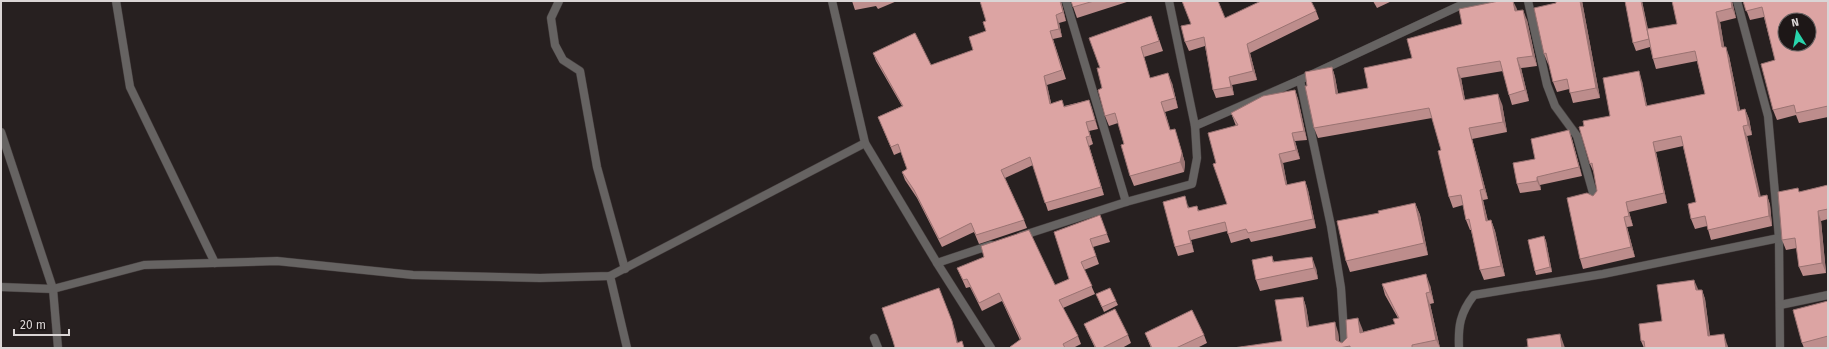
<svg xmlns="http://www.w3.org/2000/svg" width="1829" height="349" viewBox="0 0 1829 349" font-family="'Fira Sans',sans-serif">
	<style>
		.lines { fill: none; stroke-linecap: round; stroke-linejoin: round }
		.street-casing { stroke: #443d3d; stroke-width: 9 }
		.street { stroke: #666362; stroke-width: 8 }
		.wall { fill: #bd8d8c }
		.shaded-wall { fill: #9a7372 }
		.building { fill: #dca4a3; stroke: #9a7372; fill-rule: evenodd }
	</style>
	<rect width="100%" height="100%" fill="#272020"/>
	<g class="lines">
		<!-- street casing -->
		<g class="street-casing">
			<g id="street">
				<polyline points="116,1 130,87 215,263"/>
				<polyline points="559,1 551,18 555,45 563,60 580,71 597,167 625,269"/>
				<polyline points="832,1 865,143 937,263 991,348"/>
				<polyline points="1066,1 1126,202"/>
				<polyline points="1528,1 1547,85 1555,106 1577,136 1595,200"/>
				<polyline points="1737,1 1768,116 1779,238 1780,348"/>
				<polyline points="1300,80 1331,226 1341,288 1345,348"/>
				<polyline points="1195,126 1300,80 1459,6 1487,1"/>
				<polyline points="1,132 53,289 58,348"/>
				<polyline points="1021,236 1126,202 1192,184 1197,158 1195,126 1169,1"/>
				<polyline points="937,263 991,245"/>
				<polyline points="610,276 627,348"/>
				<polyline points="1,287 53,289 144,265 277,261 413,275 540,278 610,276 865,143"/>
				<polyline points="1780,305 1828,295"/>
				<polyline points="874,338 878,348"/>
				<path d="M1459,348C1458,326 1460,313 1474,295L1603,274L1779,238"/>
			</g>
		</g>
		<!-- street -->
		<use href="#street" class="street"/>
	</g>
	<!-- wall -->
	<g class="wall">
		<polygon points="852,1 897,1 878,9 876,6 855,10"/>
		<polygon points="980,1 1061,1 1066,21 1059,23 1062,37 1053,39 1066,79 1047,85 1051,103 1064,106 1089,100 1098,129 1089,131 1093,144 1089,146 1104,195 1048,211 1033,165 1005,178 1024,220 1027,228 979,244 974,232 942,247 917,198 905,180 902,172 907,169 901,152 894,155 878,117 902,106 876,61 873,53 931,65 973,50 986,31 986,21"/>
		<polygon points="1071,1 1130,1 1077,18"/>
		<polygon points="1373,1 1392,1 1377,8"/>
		<polygon points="1556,1 1582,1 1600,98 1573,103 1569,89 1557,92 1553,82 1549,64 1548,64 1544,54 1556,3"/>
		<polygon points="1625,1 1642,1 1648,29 1677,24 1732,1 1736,18 1720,22 1724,47 1729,56 1740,110 1745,109 1749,119 1752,135 1747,136 1760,196 1767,195 1770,205 1772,226 1711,240 1707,226 1695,229 1691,219 1696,202 1683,146 1656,152 1667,203 1629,212 1633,226 1627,227 1635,257 1583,269 1580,259 1593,196 1597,191 1594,173 1590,164 1584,126 1610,116 1642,81 1647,106 1705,94 1697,61 1656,69 1653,59 1650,47 1636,51 1633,43"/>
		<polygon points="1743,1 1828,1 1828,117 1799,123 1796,115 1777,120 1773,110 1775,60 1764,17 1750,20"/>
		<polygon points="1517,9 1517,11 1527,20 1537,66 1521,68 1529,101 1512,105 1509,95 1503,71 1461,78 1465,100 1502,104 1507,132 1472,139 1488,199 1483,200 1488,221 1491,220 1495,231 1505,276 1484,280 1480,270 1471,230 1470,230 1466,220 1463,205 1453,208 1449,197 1441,150 1432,118 1318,138 1314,128 1307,86 1332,67 1335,77 1338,94 1368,88 1462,24"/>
		<polygon points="1316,11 1319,19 1250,53 1257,80 1232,85 1234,95 1216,98 1213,90 1205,46 1189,51 1185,42 1225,18"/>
		<polygon points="1151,16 1163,51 1144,57 1150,78 1172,83 1178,108 1165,112 1170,130 1178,139 1185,163 1184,172 1134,186 1130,176 1124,144 1118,123 1109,126 1105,116 1102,88"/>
		<polygon points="1295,90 1298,99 1307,140 1295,141 1300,159 1283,163 1287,185 1305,181 1308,190 1316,228 1251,242 1249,238 1231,243 1227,231 1191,240 1194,252 1178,256 1175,247 1188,205 1189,208 1197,206 1199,211 1227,204 1216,163 1236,126 1231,113"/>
		<polygon points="1569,130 1572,139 1582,176 1540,185 1541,190 1520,193 1517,184 1535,159"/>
		<polygon points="1828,185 1828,219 1821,221 1826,273 1803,276 1799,267 1797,248 1786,250 1782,240 1799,192"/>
		<polygon points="1415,203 1420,215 1428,255 1350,272 1346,261"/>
		<polygon points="1054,232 1107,234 1110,242 1093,247 1099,264 1084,270 1095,294 1063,308 1078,336 1081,344 1073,348 1011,348 1010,347 1020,340 1002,301 982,311 970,287 966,288 957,268 1055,285 1069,279"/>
		<polygon points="1544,236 1546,241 1552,272 1536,275 1535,271"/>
		<polygon points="1272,256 1274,262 1316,268 1318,279 1260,291 1256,280"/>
		<polygon points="1382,284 1430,285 1434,303 1430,304 1440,348 1233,348 1282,341 1303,297 1306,307 1309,326 1338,332 1339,342 1342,343 1362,328 1363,332 1395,324 1398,318 1385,295"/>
		<polygon points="1698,290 1702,290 1705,299 1710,336 1727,344 1728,348 1644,348 1641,341 1662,321"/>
		<polygon points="1096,294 1116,301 1118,305 1104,312"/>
		<polygon points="1828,301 1828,348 1804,348 1802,343"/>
		<polygon points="1084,324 1128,335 1131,343 1122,348 1095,348 1088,333"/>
		<polygon points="1145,333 1204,335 1207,343 1197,348 1151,348"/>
	</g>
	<!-- shaded-wall -->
	<g class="shaded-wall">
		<polygon points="1060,1 1061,1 1066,21 1063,12"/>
		<polygon points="1513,1 1517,9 1519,22 1515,11"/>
		<polygon points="1580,1 1582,1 1600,98 1596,88"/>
		<polygon points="1641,1 1642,1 1651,47 1649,39"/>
		<polygon points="1731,1 1732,1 1736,18 1732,8"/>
		<polygon points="1523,10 1527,20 1537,66 1533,56"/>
		<polygon points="1716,12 1720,22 1726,57 1722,47"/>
		<polygon points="1056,15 1059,23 1062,37 1059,29"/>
		<polygon points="1247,44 1250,53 1257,80 1253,71"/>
		<polygon points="1726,47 1729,56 1742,120 1738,111"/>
		<polygon points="1517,58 1521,68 1529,101 1525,90"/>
		<polygon points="1332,67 1335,77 1340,104 1336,94"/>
		<polygon points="1457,68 1461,78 1467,110 1464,100"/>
		<polygon points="1639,71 1642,81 1649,116 1646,106"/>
		<polygon points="1168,73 1172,83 1178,108 1175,98"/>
		<polygon points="1044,76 1047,85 1053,112 1050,104"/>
		<polygon points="1229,77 1232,85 1234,95 1231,87"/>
		<polygon points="1295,90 1298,99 1307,140 1304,131"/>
		<polygon points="1498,94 1502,104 1507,132 1503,122"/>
		<polygon points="1089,100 1092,108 1098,129 1095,120"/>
		<polygon points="1161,102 1165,112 1174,141 1170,130"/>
		<polygon points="1745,109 1749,119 1752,135 1748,125"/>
		<polygon points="1086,122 1089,131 1093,144 1090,136"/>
		<polygon points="1743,126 1747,136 1763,206 1759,197"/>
		<polygon points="1469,128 1472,139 1488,199 1484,189"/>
		<polygon points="1175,129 1185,163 1184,172 1180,162"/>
		<polygon points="1569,130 1572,139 1582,176 1579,167"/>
		<polygon points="1292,133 1295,141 1300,159 1296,150"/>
		<polygon points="1086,137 1089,146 1104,195 1101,187"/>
		<polygon points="1653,142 1656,152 1667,203 1664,193"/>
		<polygon points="1279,154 1283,163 1289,194 1286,185"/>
		<polygon points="1537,177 1540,185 1541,190 1537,181"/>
		<polygon points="1305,181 1308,190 1316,228 1313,219"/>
		<polygon points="1480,190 1483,200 1490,232 1486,221"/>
		<polygon points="1767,195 1770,205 1772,226 1769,216"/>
		<polygon points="1626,202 1629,212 1633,226 1629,216"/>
		<polygon points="1415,203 1420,215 1428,255 1424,243"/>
		<polygon points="1818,211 1821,221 1826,273 1822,263"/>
		<polygon points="1624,217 1627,227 1635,257 1631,247"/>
		<polygon points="1491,220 1495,231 1505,276 1501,266"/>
		<polygon points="1188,231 1191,240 1194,252 1191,243"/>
		<polygon points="1544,236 1546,241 1552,272 1550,267"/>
		<polygon points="1312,257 1316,268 1318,279 1314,268"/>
		<polygon points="1426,274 1430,285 1434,303 1430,292"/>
		<polygon points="1694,280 1698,289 1699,300 1696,290"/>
		<polygon points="1702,290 1705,299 1711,346 1708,336"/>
		<polygon points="1426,293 1430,304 1440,348 1436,340"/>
		<polygon points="1303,297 1306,307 1311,337 1307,327"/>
		<polygon points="1358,318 1362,328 1364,343 1360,333"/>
		<polygon points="952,321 955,330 959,348 957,343"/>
		<polygon points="1335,322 1338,332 1340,348 1336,340"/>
		<polygon points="1560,334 1564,345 1565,348 1562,348"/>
		<polygon points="1724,334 1727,344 1728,348 1726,348"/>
	</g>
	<!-- building -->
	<g class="building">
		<polygon points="980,1 1060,1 1063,12 1056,15 1059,29 1050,31 1062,70 1044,76 1050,104 1062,100 1064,107 1089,100 1095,120 1086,122 1090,136 1086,137 1101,187 1045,203 1030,157 1001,170 1024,220 976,235 971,223 939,239 914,190 902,172 907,169 898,144 891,147 878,117 903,106 873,53 915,33 931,65 973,50 969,37 986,31 983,22 986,21"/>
		<polygon points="1071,1 1094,1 1073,7"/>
		<polygon points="1182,1 1218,1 1225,18 1261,1 1311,1 1316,11 1247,44 1253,71 1229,77 1231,87 1213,90 1204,37 1185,42 1181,26 1191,24"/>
		<polygon points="1499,1 1513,1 1515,11 1523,10 1533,56 1517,58 1525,90 1509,95 1500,61 1457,68 1464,100 1498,94 1503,122 1469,128 1484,189 1480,190 1486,221 1491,220 1501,266 1480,270 1469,219 1466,220 1461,195 1449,197 1438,151 1441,150 1429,108 1314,128 1305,86 1307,86 1305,72 1332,67 1336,94 1368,88 1364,68 1412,58 1407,39 1462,24 1459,9"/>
		<polygon points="1556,1 1580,1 1596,88 1570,93 1567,79 1553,82 1546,53 1544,54 1534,8 1556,3"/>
		<polygon points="1625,1 1641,1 1649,39 1633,43"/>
		<polygon points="1672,1 1731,1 1732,8 1716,12 1722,47 1726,47 1738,111 1745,109 1748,125 1743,126 1759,197 1767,195 1769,216 1708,230 1705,216 1691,219 1688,204 1696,202 1681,136 1653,142 1664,193 1626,202 1629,216 1624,217 1631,247 1580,259 1567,198 1587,193 1593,196 1597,191 1592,163 1590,164 1579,127 1584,126 1583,121 1610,116 1603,78 1639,71 1646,106 1705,94 1695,51 1653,59 1647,29 1677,24"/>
		<path d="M1743,1H1828V106L1796,113L1794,105L1773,110L1761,64L1775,60L1762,7L1746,11ZM1785,20H1809V44H1785Z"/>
		<polygon points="1151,16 1159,41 1141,47 1150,78 1168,73 1175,98 1161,102 1170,130 1175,129 1182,153 1180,162 1130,176 1121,145 1124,144 1115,113 1105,116 1098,90 1102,88 1097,68 1100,68 1089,38"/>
		<polygon points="1295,90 1304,131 1292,133 1296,150 1279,154 1286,185 1305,181 1313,219 1248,233 1246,229 1228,234 1225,222 1188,231 1191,243 1175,247 1163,202 1185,196 1188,208 1197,206 1198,211 1227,204 1213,164 1216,163 1208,133 1238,125 1231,113 1263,96"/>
		<polygon points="1569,130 1579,167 1537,177 1537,181 1517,184 1513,163 1535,159 1531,139"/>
		<polygon points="1828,185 1828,209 1818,211 1822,263 1799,267 1795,238 1782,240 1778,192 1798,188 1799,192"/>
		<polygon points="1415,203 1424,243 1346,261 1337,221 1379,213 1378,211"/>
		<polygon points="1100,215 1107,234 1090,239 1096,256 1081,262 1092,286 1059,300 1078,336 1063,344 1065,348 1011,348 1010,347 1021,339 999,293 979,303 967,279 963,280 957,268 984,257 981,246 1029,230 1055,285 1069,279 1054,232"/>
		<polygon points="1544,236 1550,267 1535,271 1528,240"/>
		<polygon points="1272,256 1273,262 1312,257 1314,268 1256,280 1252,260"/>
		<polygon points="1426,274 1430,292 1426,293 1436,340 1412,345 1412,348 1350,348 1350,346 1339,348 1233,348 1282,341 1275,300 1303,297 1307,327 1335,322 1336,340 1342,343 1347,338 1346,320 1358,318 1360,333 1395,324 1393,319 1399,318 1382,284"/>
		<polygon points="1694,280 1696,290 1702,290 1708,336 1724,334 1726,348 1645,348 1644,341 1641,341 1639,324 1662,321 1657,285"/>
		<polygon points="939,288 952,321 957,343 962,341 964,348 895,348 893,341 882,308"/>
		<polygon points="1110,288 1116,301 1102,307 1096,294"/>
		<polygon points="1828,301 1828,336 1802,343 1793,310"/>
		<polygon points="1115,309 1128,335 1102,348 1096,348 1084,324"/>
		<polygon points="1192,310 1204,335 1176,348 1152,348 1145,333"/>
		<polygon points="1560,334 1562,348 1520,348 1528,347 1527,339"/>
	</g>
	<!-- border -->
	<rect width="1829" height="349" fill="none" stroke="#dad5d5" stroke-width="4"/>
	<!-- north arrow -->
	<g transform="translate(1797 32) rotate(349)"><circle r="19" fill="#1d1717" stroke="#696363"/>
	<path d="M0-3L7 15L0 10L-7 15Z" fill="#29d5ac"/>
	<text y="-6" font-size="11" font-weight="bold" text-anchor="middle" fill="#dad5d5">N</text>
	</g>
	<!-- scale -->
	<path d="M14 329v6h55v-6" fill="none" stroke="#dad5d5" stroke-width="2"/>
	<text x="20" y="329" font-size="12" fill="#dad5d5" stroke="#1d1717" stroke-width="3" paint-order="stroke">20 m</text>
</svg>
